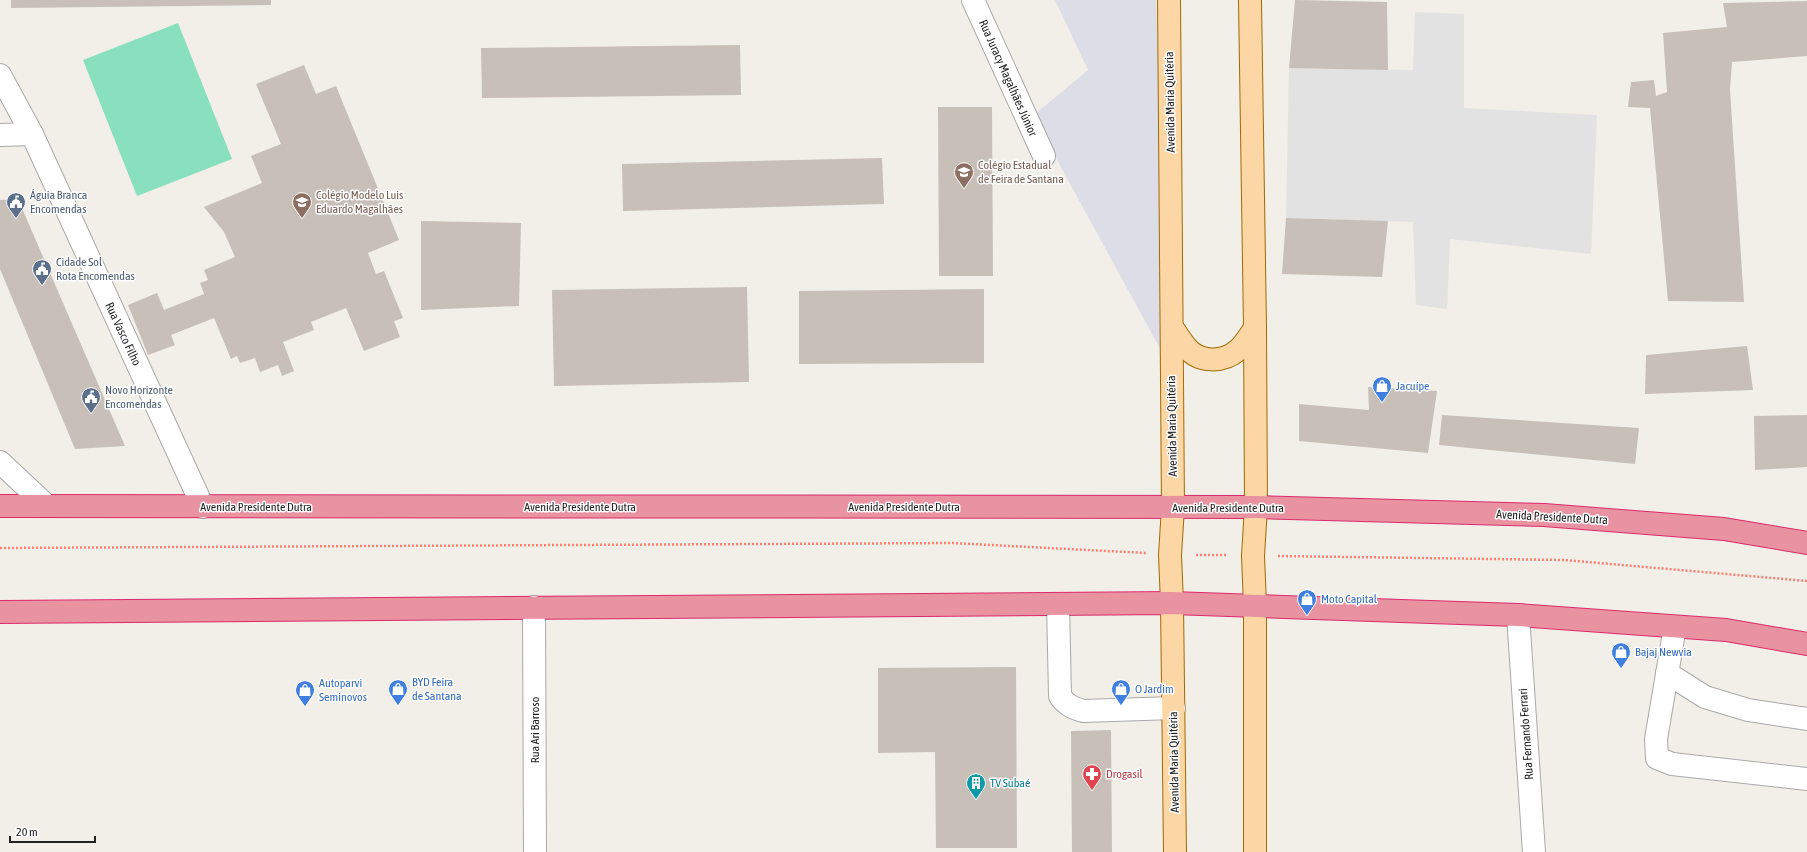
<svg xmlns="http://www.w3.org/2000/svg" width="1807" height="852" viewBox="0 0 1807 852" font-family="'Asap Condensed',sans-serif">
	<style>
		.pitch { fill: #88e0be }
		.parking { fill: #e2e2e2 }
		.plaza { fill: #dddde8 }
		.building { fill: #c7bfb8 }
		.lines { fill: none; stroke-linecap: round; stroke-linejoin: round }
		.minor-casing { stroke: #a9a9a9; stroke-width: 24 }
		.major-casing { stroke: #a06b00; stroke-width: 24 }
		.highway-casing { stroke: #dc2a67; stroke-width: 24 }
		.path { stroke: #fa8072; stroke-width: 2.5; stroke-dasharray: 2 2; stroke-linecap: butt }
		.minor { stroke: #fff; stroke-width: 22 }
		.major { stroke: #fcd6a4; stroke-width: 22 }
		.highway { stroke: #e892a2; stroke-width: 22 }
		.labels { text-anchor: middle; stroke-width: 3; stroke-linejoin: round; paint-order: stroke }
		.street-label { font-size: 12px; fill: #222; stroke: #fff }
		.education-label { font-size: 12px; fill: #785e54; stroke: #fff; text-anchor: start }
		.service-label { font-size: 12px; fill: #4e5e75; stroke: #fff; text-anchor: start }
		.shop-label { font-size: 12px; fill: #366cbe; stroke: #fff; text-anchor: start }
		.health-label { font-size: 12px; fill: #be3a42; stroke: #fff; text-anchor: start }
		.culture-label { font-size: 12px; fill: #0d838f; stroke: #fff; text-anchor: start }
	</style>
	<rect width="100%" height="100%" fill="#f2efe9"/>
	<!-- pitch -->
	<polygon class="pitch" points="178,23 232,159 137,196 83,60"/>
	<!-- parking -->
	<polygon class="parking" points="1415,12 1464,14 1464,108 1597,115 1591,254 1450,239 1447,309 1416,305 1413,222 1286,218 1289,68 1413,70"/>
	<!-- plaza -->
	<polygon class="plaza" points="1055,0 1156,0 1169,365 1033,116 1088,70"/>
	<!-- building -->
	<g class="building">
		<polygon points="11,0 271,0 271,5 11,8"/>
		<polygon points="1295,0 1387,2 1388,70 1289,68"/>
		<polygon points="1807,1 1807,56 1732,62 1730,90 1744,302 1668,301 1650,108 1628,107 1631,82 1654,80 1656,96 1667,92 1663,33 1727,27 1723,3"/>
		<polygon points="740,45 741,95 482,98 481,48"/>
		<polygon points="304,65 316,94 336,86 399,240 368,253 376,274 384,271 403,318 394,321 400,337 364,351 346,308 311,322 314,330 283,342 294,371 282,376 278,365 260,372 255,358 240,363 237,356 231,359 214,318 171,335 175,345 148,355 128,305 157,293 164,310 204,294 200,283 208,280 204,270 235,257 224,232 204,207 262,183 251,156 281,144 256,84"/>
		<polygon points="938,107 992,107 993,276 939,276"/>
		<polygon points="882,158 884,204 623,211 622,164"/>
		<polygon points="18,199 125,446 75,449 0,269 0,200"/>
		<polygon points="1286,218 1388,221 1382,277 1282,274"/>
		<polygon points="421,221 521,223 519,306 421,310"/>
		<polygon points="747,287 749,382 554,386 552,290"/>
		<polygon points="984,289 984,363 799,364 799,291"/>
		<polygon points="1747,346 1753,390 1645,394 1646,355"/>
		<polygon points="1368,387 1437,391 1428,453 1299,441 1299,404 1369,410"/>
		<polygon points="1442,415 1639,428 1635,464 1439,445"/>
		<polygon points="1807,415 1807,467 1755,470 1754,416"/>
		<polygon points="1016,667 1017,848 936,848 935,752 878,753 878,668"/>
		<polygon points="1111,730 1112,852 1072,852 1071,731"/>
	</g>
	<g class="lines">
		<!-- minor casing -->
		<g class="minor-casing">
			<g id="minor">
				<polyline points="973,0 1044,156"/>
				<polyline points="0,75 32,134 203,507"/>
				<polyline points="0,135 32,134"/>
				<polyline points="0,462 46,505"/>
				<path d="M1058,604L1060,696C1066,705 1073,708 1083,711L1174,708"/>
				<polyline points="534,607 535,852"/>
				<polyline points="1518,615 1534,852"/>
				<polyline points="1675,627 1656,739 1657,758 1672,764 1807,779"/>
				<polyline points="1667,673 1705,697 1748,710 1807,719"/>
			</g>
		</g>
		<!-- major casing -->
		<g class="major-casing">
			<g id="major">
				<polyline points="1169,0 1173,507 1170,555 1172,603 1175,852"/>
				<polyline points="1250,0 1255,328 1256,507 1253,556 1255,605 1255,852"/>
				<path d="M1172,327C1176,333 1181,341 1186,347C1199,363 1223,363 1238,350C1245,344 1250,335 1255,328"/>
			</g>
		</g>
		<!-- highway casing -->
		<g class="highway-casing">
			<g id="highway">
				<polyline points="0,506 1256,507 1544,515 1724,529 1807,543"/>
				<polyline points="0,612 1172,603 1518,615 1726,630 1807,644"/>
			</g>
		</g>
		<!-- path -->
		<g class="path">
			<polyline points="0,548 952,543 1146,553"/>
			<polyline points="1196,555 1227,555"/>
			<polyline points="1278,556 1564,560 1807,581"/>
		</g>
		<!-- minor -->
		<use href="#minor" class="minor"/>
		<!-- major -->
		<use href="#major" class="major"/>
		<!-- highway -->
		<use href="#highway" class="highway"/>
	</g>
	<!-- icons -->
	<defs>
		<g id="school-pin" transform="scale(1)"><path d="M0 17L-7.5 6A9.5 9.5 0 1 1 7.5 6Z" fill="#8d6e63" stroke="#fff"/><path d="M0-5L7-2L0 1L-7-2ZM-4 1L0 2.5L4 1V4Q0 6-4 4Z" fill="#fff"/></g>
		<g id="civic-pin" transform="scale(1)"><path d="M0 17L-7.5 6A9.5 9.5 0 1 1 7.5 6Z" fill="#5c6f8a" stroke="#fff"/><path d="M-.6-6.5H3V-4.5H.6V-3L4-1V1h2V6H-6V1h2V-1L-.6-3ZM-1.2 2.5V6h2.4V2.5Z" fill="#fff"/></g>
		<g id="shop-pin" transform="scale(1)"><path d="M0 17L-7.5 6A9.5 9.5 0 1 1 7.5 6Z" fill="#3f7fe0" stroke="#fff"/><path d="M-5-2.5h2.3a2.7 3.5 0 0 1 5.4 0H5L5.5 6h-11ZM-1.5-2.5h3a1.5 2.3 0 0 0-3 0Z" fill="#fff"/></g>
		<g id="pharmacy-pin" transform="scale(1)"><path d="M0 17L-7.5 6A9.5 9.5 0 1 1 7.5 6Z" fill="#e0444e" stroke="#fff"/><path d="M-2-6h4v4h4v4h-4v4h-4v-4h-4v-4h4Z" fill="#fff"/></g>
		<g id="building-pin" transform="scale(1)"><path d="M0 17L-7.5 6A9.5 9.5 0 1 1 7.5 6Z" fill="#0f9aa8" stroke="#fff"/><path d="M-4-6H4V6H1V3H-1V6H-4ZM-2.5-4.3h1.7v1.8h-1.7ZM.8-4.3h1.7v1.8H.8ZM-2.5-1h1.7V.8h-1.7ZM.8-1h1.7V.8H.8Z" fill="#fff"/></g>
	</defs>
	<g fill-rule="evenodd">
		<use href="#school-pin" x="964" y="172"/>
		<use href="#civic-pin" x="16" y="202"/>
		<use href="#school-pin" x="302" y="202"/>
		<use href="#civic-pin" x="42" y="269"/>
		<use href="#shop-pin" x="1382" y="386"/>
		<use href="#civic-pin" x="91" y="397"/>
		<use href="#shop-pin" x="1307" y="599"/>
		<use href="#shop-pin" x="1621" y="652"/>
		<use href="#shop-pin" x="398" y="689"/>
		<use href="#shop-pin" x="1121" y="689"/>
		<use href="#shop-pin" x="305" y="690"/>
		<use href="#pharmacy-pin" x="1092" y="774"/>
		<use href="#building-pin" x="976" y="783"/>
	</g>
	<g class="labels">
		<!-- street labels -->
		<g class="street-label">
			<text transform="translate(1008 78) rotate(66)" y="4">Rua Juracy Magalhães Júnior</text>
			<text transform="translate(1170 102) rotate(-91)" y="4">Avenida Maria Quitéria</text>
			<text transform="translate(123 334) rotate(65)" y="4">Rua Vasco Filho</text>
			<text transform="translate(1172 426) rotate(-91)" y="4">Avenida Maria Quitéria</text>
			<text x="256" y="511">Avenida Presidente Dutra</text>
			<text x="580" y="511">Avenida Presidente Dutra</text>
			<text x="904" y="511">Avenida Presidente Dutra</text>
			<text x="1228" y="512">Avenida Presidente Dutra</text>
			<text transform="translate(1552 517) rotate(3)" y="4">Avenida Presidente Dutra</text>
			<text transform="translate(535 730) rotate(-90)" y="4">Rua Ari Barroso</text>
			<text transform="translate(1526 734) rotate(-94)" y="4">Rua Fernando Ferrari</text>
			<text transform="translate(1174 762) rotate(-91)" y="4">Avenida Maria Quitéria</text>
		</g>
		<!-- education labels -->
		<g class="education-label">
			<text x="978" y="169">Colégio Estadual<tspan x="978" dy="14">de Feira de Santana</tspan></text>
			<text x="316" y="199">Colégio Modelo Luis<tspan x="316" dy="14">Eduardo Magalhães</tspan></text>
		</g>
		<!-- service labels -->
		<g class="service-label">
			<text x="30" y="199">Águia Branca<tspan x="30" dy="14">Encomendas</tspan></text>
			<text x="56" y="266">Cidade Sol<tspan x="56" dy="14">Rota Encomendas</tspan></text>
			<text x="105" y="394">Novo Horizonte<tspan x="105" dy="14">Encomendas</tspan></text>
		</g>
		<!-- shop labels -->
		<g class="shop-label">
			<text x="1396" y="390">Jacuípe</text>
			<text x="1321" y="603">Moto Capital</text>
			<text x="1635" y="656">Bajaj Newvia</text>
			<text x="412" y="686">BYD Feira<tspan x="412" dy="14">de Santana</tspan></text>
			<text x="319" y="687">Autoparvi<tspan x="319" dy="14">Seminovos</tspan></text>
			<text x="1135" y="693">O Jardim</text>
		</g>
		<!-- health labels -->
		<g class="health-label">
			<text x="1106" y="778">Drogasil</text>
		</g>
		<!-- culture labels -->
		<g class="culture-label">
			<text x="990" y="787">TV Subaé</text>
		</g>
	</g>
	<!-- scale -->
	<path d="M10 836v6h85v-6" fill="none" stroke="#222222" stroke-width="2"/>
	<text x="16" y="836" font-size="12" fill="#222222" stroke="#ffffff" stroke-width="3" paint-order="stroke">20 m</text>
</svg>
